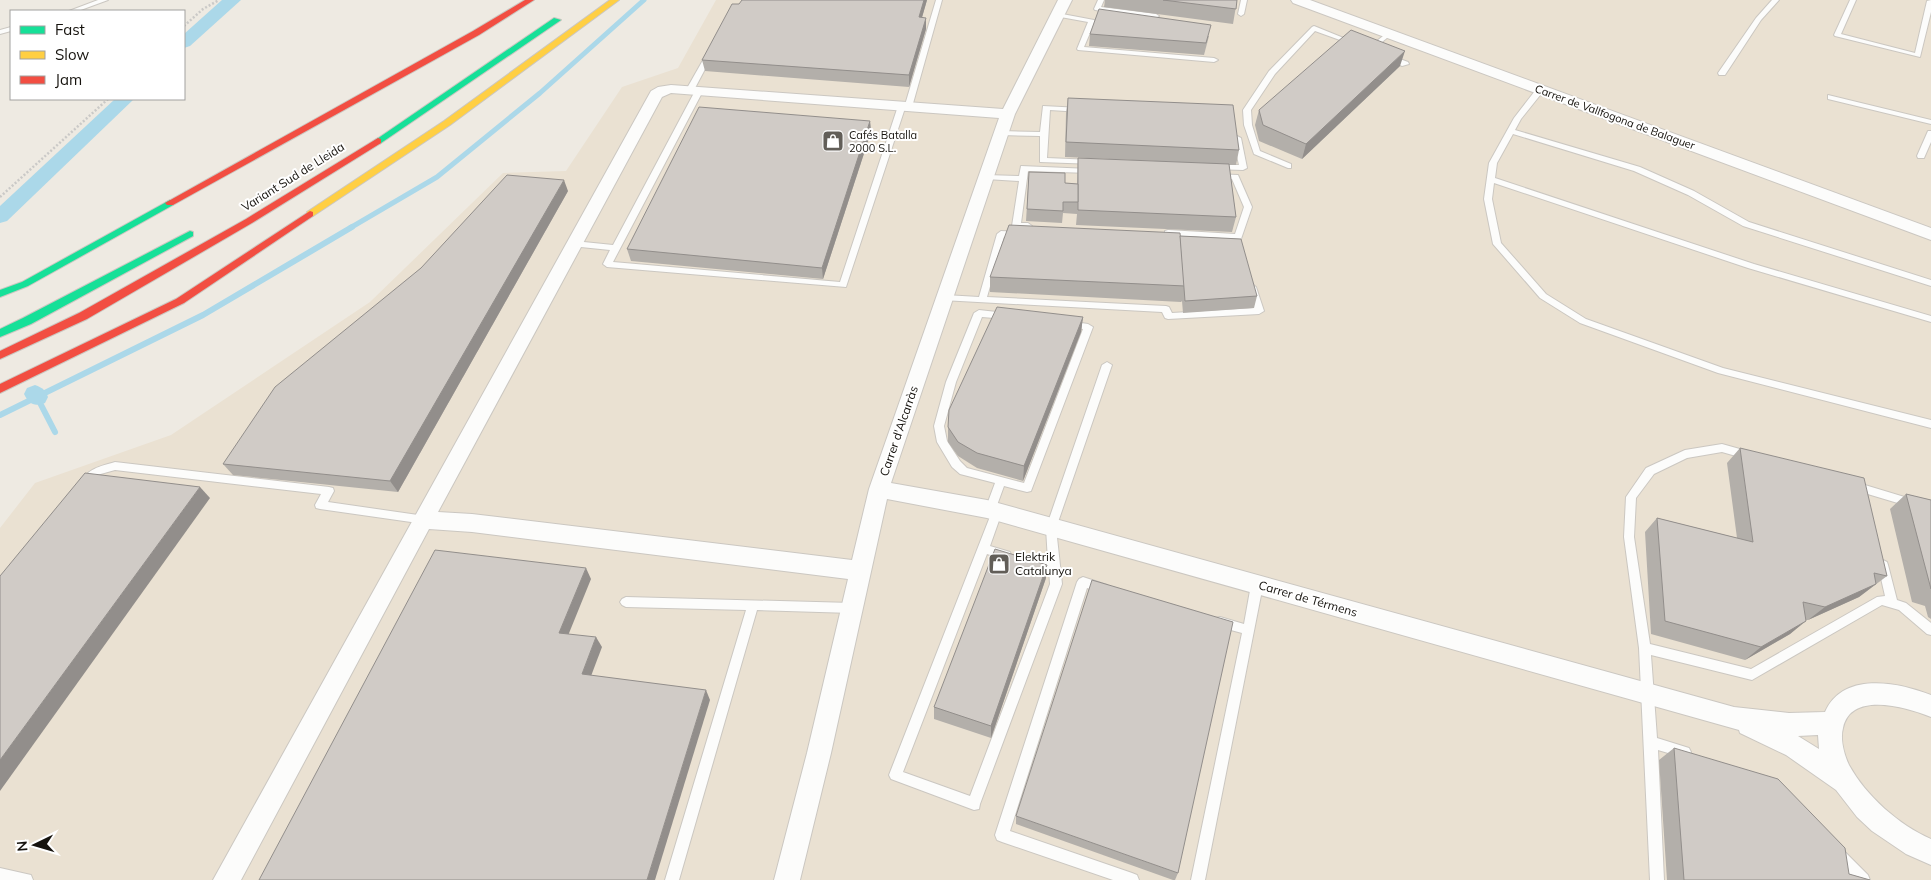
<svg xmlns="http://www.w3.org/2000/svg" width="1931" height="880" viewBox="0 0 1931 880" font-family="Mulish,sans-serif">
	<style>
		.industrial { fill: #eae1d2 }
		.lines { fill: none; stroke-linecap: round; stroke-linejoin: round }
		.stream-far1 { stroke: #abd8e9; stroke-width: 5 }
		.stream { stroke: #abd8e9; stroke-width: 6 }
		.canal { fill: #abd8e9; fill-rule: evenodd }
		.lane-casing { stroke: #cbc7c1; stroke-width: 2 }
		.street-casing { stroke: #cbc7c1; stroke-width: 2 }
		.fast-casing { stroke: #cbc7c1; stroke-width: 2 }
		.slow-casing { stroke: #cbc7c1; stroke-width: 2 }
		.jam-casing { stroke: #cbc7c1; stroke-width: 2 }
		.path { stroke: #cac9c7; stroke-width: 2.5; stroke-dasharray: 2 2; stroke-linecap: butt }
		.lane { fill: #fcfcfb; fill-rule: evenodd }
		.street { fill: #fcfcfb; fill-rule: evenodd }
		.fast { fill: #16e098; fill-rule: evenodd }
		.slow { fill: #ffcf43; fill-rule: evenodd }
		.jam { fill: #f24e42; fill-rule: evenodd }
		.wall { fill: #b3afaa }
		.shaded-wall { fill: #928e8b }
		.building { fill: #d0cbc6; stroke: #928e8b }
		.labels { text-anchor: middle; stroke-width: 4; stroke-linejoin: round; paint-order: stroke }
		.far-street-label { font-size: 11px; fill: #16130e; stroke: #fff }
		.far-poi-label { font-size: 11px; fill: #16130e; stroke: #fff; text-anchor: start }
		.street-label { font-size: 12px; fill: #16130e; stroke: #fff }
		.poi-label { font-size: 12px; fill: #16130e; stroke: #fff; text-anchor: start }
	</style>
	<rect width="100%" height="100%" fill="#eeeae2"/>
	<!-- industrial -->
	<polygon class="industrial" points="716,0 1931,0 1931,880 0,880 0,528 35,483 171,435 370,302 503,173 566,171 622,87 678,68"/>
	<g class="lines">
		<!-- stream-far1 -->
		<polyline class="stream-far1" points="350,228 437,177 540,93 644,0"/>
		<!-- stream -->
		<g class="stream">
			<polyline points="37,397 55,432"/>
			<polyline points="0,415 203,315 352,227"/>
		</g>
		<!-- canal -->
		<g class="canal">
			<polygon points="222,0 241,0 190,46 184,48 184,34"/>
			<polygon points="115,99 134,99 7,221 0,223 0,206"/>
			<path d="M35,385C43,388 45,390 48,397L45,403C34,407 29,404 24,394L27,388Z"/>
		</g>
		<!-- lane casing -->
		<g class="lane-casing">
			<g id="lane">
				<polygon points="98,0 108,0 78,11 69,11"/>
				<polygon points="936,0 942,0 912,107 908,109 905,108 846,287 607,267 603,264 610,250 571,246 571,242 574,241 613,245 695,91 699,89 703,91 613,262 840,282 898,106 902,104 905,105"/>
				<polygon points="1098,0 1104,0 1101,7 1156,14 1159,16 1156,18 1095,10 1094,9"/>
				<polygon points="1241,0 1247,0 1244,14 1241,16 1238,14"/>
				<polygon points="1772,0 1779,0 1761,20 1725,75 1719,75 1718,73 1756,18"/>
				<polygon points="1850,0 1856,0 1841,34 1915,53 1927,1 1931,0 1931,12 1920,57 1835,36 1834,35"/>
				<polygon points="1057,13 1094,20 1095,21 1084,47 1214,58 1218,60 1214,62 1078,50 1077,49 1088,22 1055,16 1054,15"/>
				<polygon points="1314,26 1356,43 1351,44 1315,31 1275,74 1251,110 1252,125 1260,151 1291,164 1291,168 1288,168 1254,154 1244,125 1243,110 1269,71 1312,27"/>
				<polygon points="11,27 11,31 0,34 0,30"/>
				<polygon points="1388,32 1393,33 1371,51 1367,51 1367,49"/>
				<polygon points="707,53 713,54 694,90 687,92 686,90"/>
				<polygon points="1389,55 1408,62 1409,64 1402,66 1387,58 1385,57"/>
				<polygon points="1538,87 1545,89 1521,119 1515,130 1640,167 1694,191 1749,222 1931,280 1931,286 1743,226 1688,195 1634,171 1513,134 1497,163 1495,178 1754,264 1931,316 1931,322 1748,268 1494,183 1492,199 1501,243 1546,294 1586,319 1723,368 1931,420 1931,428 1718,373 1580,323 1540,298 1493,244 1484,199 1489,163 1514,118"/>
				<polygon points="1828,95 1931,120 1931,124 1828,99"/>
				<polygon points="1043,106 1081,108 1085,110 1081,112 1050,110 1047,158 1092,160 1096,162 1095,164 1040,162 1040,136 1001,135 997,133 1001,131 1040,132"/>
				<polygon points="1928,131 1931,131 1931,142 1924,158 1918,158 1917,156"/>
				<polygon points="1234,136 1237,136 1241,138 1247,168 1243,170 1213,169 1212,167 1216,165 1239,165 1233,138"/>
				<path d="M1021,166L1090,169L1094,171L1090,173L1028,171L1021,223H1028L1032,226C1028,230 1016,230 1012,226L1019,181L986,179L982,177L986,175L1019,176Z"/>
				<polygon points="1213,174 1238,175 1252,207 1241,239 1165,235 1165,231 1168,230 1235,234 1244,207 1232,179 1213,178"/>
				<polygon points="1001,231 1019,232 1023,235 1019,238 1004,237 987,297 1166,306 1169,307 1172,313 1254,308 1248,287 1252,284 1256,287 1264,311 1259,314 1168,319 1165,318 1162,312 942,300 941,298 942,296 945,295 979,297 997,234"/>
				<polygon points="979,310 1006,313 1011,316 1006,319 982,317 956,382 944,426 947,441 960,461 967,468 1024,483 1083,329 1068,327 1063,324 1068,321 1088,324 1093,327 1031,491 1027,492 1004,486 996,508 1001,509 1002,512 990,546 1010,552 1011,555 1010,558 1006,560 987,554 903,772 970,796 1050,584 1049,570 1030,565 1029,562 1030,559 1034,557 1048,561 1046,528 1102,365 1107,362 1112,365 1056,528 1062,584 980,804 979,809 974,810 891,779 889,775 991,514 986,513 985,510 995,483 960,474 952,467 937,442 934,426 946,382 974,313"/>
				<polygon points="1722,444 1754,453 1755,456 1754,459 1750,460 1722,452 1687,458 1654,474 1636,498 1634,537 1650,644 1751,669 1877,597 1885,596 1878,565 1879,562 1883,560 1887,562 1888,565 1897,600 1906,603 1931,623 1931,635 1927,634 1899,610 1882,605 1752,680 1651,655 1657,738 1689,748 1691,752 1689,756 1685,758 1658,750 1664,880 1650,880 1639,648 1624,537 1626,497 1646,468 1685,450"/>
				<path d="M115,462L329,487L333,488L334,491L328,502L425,516L429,517L430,520L429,523L425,524L320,509L316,508L315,505L321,494L115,470L97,475L88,487H80L79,484C89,468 98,467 115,462Z"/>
				<polygon points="1855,482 1931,505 1931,513 1851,489 1850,486 1851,483"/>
				<polygon points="1083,577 1107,585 1109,588 1107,591 1103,593 1087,588 1010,831 1132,873 1137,875 1139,880 1113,880 1002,842 997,840 995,835 1077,582 1079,579"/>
				<polygon points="1257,580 1261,582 1263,585 1205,880 1191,880 1242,633 1216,626 1214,622 1216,618 1220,617 1244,624 1251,585 1253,582"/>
				<polygon points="626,597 852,603 856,604 858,608 856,612 852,613 757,610 679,880 665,880 746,610 626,607 622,605 620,602 622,599"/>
				<polygon points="1840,850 1845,852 1868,875 1870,880 1854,880 1835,862 1833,857 1835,852"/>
				<polygon points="0,868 31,875 33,880 0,880"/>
			</g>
		</g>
		<!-- street casing -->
		<g class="street-casing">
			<g id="street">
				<path d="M1058,0H1072L1015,114L891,483L987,500L1734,707L1789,713L1825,712C1843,671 1898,682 1931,695V717C1908,708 1851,690 1843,728C1840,739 1844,754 1849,765C1866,796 1899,825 1931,839V865L1906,854L1872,831L1857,817L1836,790L1786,755L1740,733L1739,730L987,518L887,499L831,753L800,880H774L807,753L848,579L472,532L429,529L241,880H213L651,91L658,87L671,85L1003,109ZM671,93L999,118L869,489L852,560L472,514L438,512L662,97ZM1818,735L1819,749L1798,736Z"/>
				<polygon points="1291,0 1310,0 1931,228 1931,240 1293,3"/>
			</g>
		</g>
		<!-- fast casing -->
		<g class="fast-casing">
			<g id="fast">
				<polygon points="554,18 561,20 381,143 378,144 374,141"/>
				<polygon points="170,200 173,201 173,205 28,286 0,297 0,290 22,282"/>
				<polygon points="190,231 193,232 193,236 31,324 0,337 0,329 23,318"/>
			</g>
		</g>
		<!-- slow casing -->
		<g class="slow-casing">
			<polygon id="slow" points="610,0 619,0 450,125 313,216 307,216 307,212 444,121"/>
		</g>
		<!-- jam casing -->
		<g class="jam-casing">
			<g id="jam">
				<polygon points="525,0 534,0 479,35 173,205 167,205 165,203 473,31"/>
				<polygon points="378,138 381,139 381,143 252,223 87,319 0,359 0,351 79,313 246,219"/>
				<polygon points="310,211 313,212 313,216 184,303 0,393 0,384 176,299"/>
			</g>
		</g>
		<!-- path -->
		<g class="path">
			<polyline points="184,26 203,9 219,0"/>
			<polyline points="0,197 108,99"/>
		</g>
		<!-- lane -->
		<use href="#lane" class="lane"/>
		<!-- street -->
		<use href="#street" class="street"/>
		<!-- fast -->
		<use href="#fast" class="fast"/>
		<!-- slow -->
		<use href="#slow" class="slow"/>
		<!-- jam -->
		<use href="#jam" class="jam"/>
	</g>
	<!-- wall -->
	<g class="wall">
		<polygon points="742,0 927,0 922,17 926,29 909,87 705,71 702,60"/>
		<polygon points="1105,0 1237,0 1233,24 1104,7"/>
		<polygon points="1090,34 1209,36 1204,55 1089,46"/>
		<polygon points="1400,66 1302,159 1259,141 1255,125 1259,110"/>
		<polygon points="1068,98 1239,150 1236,165 1229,165 1236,217 1232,232 1076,225 1077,214 1063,213 1062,223 1026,221 1029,172 1065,183 1077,184 1078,158 1178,162 1065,157 1066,113"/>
		<polygon points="870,121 871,132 823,279 631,261 627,249"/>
		<polygon points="568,191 398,492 233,475 223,464 421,268"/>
		<polygon points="1180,236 1257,296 1254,308 1183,313 1182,301 1181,302 990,292 990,277"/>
		<polygon points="1083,317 1081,332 1023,481 977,468 958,456 948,442 948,427"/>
		<polygon points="1740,448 1887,576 1859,597 1808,620 1806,620 1790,634 1745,660 1651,634 1645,532 1657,518 1737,538 1727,463"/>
		<polygon points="1906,494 1931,500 1931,619 1928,617 1925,606 1912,602 1890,509"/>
		<polygon points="1046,578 991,738 934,719 934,707"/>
		<polygon points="1674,748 1849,874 1870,880 1667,880 1659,760"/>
		<polygon points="1016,816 1178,873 1175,880 1173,880 1016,824"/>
	</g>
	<!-- shaded-wall -->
	<g class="shaded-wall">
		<polygon points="924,0 927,0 919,28 919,17"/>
		<polygon points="926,18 926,29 909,87 909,75"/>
		<polygon points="1405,51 1400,66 1302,159 1306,144"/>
		<polygon points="870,121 871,132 823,279 822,268"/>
		<polygon points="564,180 568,191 398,492 390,481"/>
		<polygon points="1083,317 1081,332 1023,481 1024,466"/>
		<polygon points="200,487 210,498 0,791 0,760"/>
		<polygon points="1047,565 1046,578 991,738 991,726"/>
		<polygon points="586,568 591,579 565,643 559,633"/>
		<polygon points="1876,584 1859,597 1808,620 1825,607"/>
		<polygon points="1806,621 1790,634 1745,660 1761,647"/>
		<polygon points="596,637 602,647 588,684 582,674"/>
		<polygon points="706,690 710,700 655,880 647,880"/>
	</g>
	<!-- building -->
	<g class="building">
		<polygon points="742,0 924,0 919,17 926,18 909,75 702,60 732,4 739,4"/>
		<polygon points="1163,0 1237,0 1236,9"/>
		<polygon points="1099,9 1211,25 1206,43 1090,34"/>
		<polygon points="1351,30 1405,51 1306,144 1263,125 1259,110"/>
		<polygon points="1068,98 1233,105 1239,150 1066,142"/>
		<polygon points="699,107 870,121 822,268 627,249"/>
		<polygon points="1078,158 1229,164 1236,217 1078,210"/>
		<polygon points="1029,172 1065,173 1065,183 1078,184 1078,202 1063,202 1063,211 1027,209"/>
		<polygon points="507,175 564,180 390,481 223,464 275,387 421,268"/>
		<polygon points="1009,225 1180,233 1185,286 990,277"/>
		<polygon points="1180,236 1241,239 1257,296 1185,301"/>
		<polygon points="997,307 1083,317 1024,466 977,453 958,442 948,427 949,410"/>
		<polygon points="1740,448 1864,478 1887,576 1874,573 1876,584 1825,607 1803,602 1806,621 1761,647 1665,621 1657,518 1753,542"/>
		<polygon points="85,473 200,487 0,760 0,576"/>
		<polygon points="1906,494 1931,500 1931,589"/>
		<polygon points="995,549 1047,565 991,726 934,707"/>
		<polygon points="435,550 586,568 559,633 596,637 582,674 706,690 647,880 259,880"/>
		<polygon points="1092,580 1233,622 1178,873 1016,816"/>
		<polygon points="1674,748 1778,779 1845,848 1849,874 1870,880 1684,880"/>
	</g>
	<!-- icons -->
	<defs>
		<g id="shop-square" transform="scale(1.125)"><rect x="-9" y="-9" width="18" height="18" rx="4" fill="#625e58" stroke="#fff"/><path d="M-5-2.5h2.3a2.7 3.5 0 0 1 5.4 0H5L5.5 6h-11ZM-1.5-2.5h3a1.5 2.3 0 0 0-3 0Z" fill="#fff"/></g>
	</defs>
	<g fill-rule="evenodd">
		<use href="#shop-square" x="833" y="141"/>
		<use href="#shop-square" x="999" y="564"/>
	</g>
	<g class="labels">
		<!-- far-street labels -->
		<g class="far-street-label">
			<text transform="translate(1615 117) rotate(20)" y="4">Carrer de Vallfogona de Balaguer</text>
		</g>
		<!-- far-poi labels -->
		<g class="far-poi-label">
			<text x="849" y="139">Cafés Batalla<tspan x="849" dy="13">2000 S.L.</tspan></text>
		</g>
		<!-- street labels -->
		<g class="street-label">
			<text transform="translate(293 177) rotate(-32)" y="4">Variant Sud de Lleida</text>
			<text transform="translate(899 431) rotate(-71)" y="4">Carrer d'Alcarràs</text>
			<text transform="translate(1308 599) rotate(16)" y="4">Carrer de Térmens</text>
		</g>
		<!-- poi labels -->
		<g class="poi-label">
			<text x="1015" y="561">Elektrik<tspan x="1015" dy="14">Catalunya</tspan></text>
		</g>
	</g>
	<!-- legend -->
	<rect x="10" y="10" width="175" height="90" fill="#ffffff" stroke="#a2a19f"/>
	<rect x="20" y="26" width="25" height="8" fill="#16e098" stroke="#a2a19f"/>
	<text x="55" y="35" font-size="15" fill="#16130e">Fast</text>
	<rect x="20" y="51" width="25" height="8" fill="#ffcf43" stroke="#a2a19f"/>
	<text x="55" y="60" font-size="15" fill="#16130e">Slow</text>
	<rect x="20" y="76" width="25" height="8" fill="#f24e42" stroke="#a2a19f"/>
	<text x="55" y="85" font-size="15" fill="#16130e">Jam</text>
	<!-- north arrow -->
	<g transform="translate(35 845) rotate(265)" stroke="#ffffff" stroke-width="4" paint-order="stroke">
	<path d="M0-4L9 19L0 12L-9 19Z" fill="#16130e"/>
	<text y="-8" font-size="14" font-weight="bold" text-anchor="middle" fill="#16130e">N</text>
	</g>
</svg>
